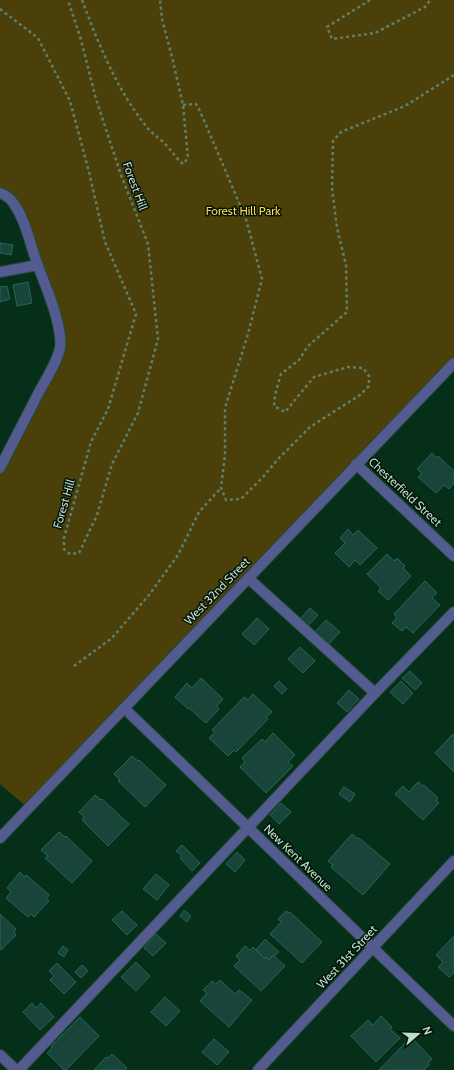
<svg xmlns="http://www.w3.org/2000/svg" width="454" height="1070" viewBox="0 0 454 1070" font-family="Cabin,sans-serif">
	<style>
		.green { fill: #4c400a }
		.building { fill: #18443a; stroke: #216858 }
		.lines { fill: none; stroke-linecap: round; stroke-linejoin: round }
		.lane-casing { stroke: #244b36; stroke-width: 12 }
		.street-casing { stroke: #244b36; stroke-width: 12 }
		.path { stroke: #5d7f6b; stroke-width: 2.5; stroke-dasharray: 3 3; stroke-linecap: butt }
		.lane { stroke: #535b90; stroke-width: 10 }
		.street { stroke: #535b90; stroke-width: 10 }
		.labels { text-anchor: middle; stroke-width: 3; stroke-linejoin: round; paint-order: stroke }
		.street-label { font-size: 12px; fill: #c1dcca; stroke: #021409 }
		.park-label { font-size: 12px; fill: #fbda4a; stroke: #021409 }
	</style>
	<rect width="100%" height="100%" fill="#062f1a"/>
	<!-- green -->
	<polygon class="green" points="0,0 454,0 454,363 27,807 0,784 0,467 49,373 59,335 17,210 0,196"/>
	<!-- building -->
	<g class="building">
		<polygon points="0,243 13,245 11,255 0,253"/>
		<polygon points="28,282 32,303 17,306 13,285"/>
		<polygon points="7,286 10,299 0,302 0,287"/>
		<polygon points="432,453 436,458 438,456 454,471 454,483 449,489 444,485 436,493 418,477 422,473 417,469"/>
		<polygon points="348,529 353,535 358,530 377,548 360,565 355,560 349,567 335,553 345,543 340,538"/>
		<polygon points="387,554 394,561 397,558 405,566 403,568 411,576 388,600 378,591 381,588 367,574"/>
		<polygon points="425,581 437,593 432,598 440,605 413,633 406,627 402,631 392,623 397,618 394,614"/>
		<polygon points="310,608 318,615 307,627 299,620"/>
		<polygon points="257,618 269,629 254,645 242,634"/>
		<polygon points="326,620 340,632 327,646 313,634"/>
		<polygon points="300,647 315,661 303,673 288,659"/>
		<polygon points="410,671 422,683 415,690 402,678"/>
		<polygon points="201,678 223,699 217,706 219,709 206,723 189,708 188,709 175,697 187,683 192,688"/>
		<polygon points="279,681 287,689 282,694 274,686"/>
		<polygon points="401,681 413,693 403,704 390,692"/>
		<polygon points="349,690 359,699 347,712 337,703"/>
		<polygon points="253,694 272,712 266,717 268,719 236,752 234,750 228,756 209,738 215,732 212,730 244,697 248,700"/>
		<polygon points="273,733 295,755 288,762 293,766 266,793 240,767 245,762 242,758 262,739 265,742"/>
		<polygon points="453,734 454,735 454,772 435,753"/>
		<polygon points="132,756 138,761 139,760 166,785 145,807 118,781 120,780 114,774"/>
		<polygon points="418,782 423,786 424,785 438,798 436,800 439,803 423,820 395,794 403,786 409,792"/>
		<polygon points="344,787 355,794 350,802 339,794"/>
		<polygon points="95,795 101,800 102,799 129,824 108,846 82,820 84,817 79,812"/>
		<polygon points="281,803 291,812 279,824 270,815"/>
		<polygon points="59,832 65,837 66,836 92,861 72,883 45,858 48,856 41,850"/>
		<polygon points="352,834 358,839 359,838 390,864 363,895 331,867 333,865 328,861"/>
		<polygon points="182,845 200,863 192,871 180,858 182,856 176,851"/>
		<polygon points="237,852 245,860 235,872 226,864"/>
		<polygon points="20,872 25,877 26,875 49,895 46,899 49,901 34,917 31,914 28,917 6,898 11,892 7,888"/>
		<polygon points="156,874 169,885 157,900 143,889"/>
		<polygon points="184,910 191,916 187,922 180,916"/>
		<polygon points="122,911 137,925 127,935 112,920"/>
		<polygon points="286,911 289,913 290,912 322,942 302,963 270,934 281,922 278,919"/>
		<polygon points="0,914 16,929 14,932 16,935 1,950 0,949"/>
		<polygon points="156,934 166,943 153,956 144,948"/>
		<polygon points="454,936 454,973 449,977 438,967 443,962 436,955"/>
		<polygon points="265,939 279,952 269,960 266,957 265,959 256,950"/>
		<polygon points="63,946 68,950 64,957 58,953"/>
		<polygon points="245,946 250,950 253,947 265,959 266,957 269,960 273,955 285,966 261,991 234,966 240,960 236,956"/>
		<polygon points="136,962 150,976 136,991 121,977"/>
		<polygon points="57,963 76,982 64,994 50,980 54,976 49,971"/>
		<polygon points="82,965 88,971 81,978 75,972"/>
		<polygon points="220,980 235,994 239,990 252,1000 229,1027 200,1001 207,993 203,990 212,981 216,984"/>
		<polygon points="165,997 180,1011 166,1026 151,1012"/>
		<polygon points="32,1003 36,1008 41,1003 54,1017 40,1030 23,1012"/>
		<polygon points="381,1016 392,1027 390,1029 400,1038 376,1062 351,1036 368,1020 373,1025"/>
		<polygon points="80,1017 99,1036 66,1070 64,1070 47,1053 52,1048 51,1046"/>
		<polygon points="412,1038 432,1059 428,1063 429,1065 424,1070 379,1070 406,1042 407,1043"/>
		<polygon points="214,1039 229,1052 217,1065 202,1052"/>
		<polygon points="112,1054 127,1068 125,1070 94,1070 106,1057 108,1058"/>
	</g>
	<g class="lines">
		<!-- lane casing -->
		<g class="lane-casing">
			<g id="lane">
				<path d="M0,193C6,195 11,199 14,204C26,221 31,247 38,266C46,287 63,326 60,348C57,363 46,379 39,392C26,417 13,443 0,468"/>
				<polyline points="0,272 38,265"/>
				<polyline points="248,578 375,693"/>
				<polyline points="19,1070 375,693 454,612"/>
			</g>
		</g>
		<!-- street casing -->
		<g class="street-casing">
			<g id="street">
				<polyline points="356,464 454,556"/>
				<polyline points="124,708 454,1026"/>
				<polyline points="0,838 454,363"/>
				<polyline points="0,1055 16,1070"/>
				<polyline points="258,1070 454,861"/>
			</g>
		</g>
		<!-- path -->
		<g class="path">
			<path d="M82,0C98,43 117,90 146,126C151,133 158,137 164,143C171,150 175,157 183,164L188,158L183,105L172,57L162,19L160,0"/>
			<polyline points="370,0 327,27 332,39 375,33 425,7 430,0"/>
			<polyline points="0,9 38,38 70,101 89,172 105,242 136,314 108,409 91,442 64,538 64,549 70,554 79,553 97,515 112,464 138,413 158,339 148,244 121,175 96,99 81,40 69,3 69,0"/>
			<polyline points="183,105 196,104 200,111 246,219 262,279 248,334 225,408 225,455 221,488 226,500 241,499 263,477 278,459 310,427 360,395 369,386 369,376 363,368 348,367 314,377 285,412 274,406 275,395 281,374 299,360 308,346 347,312 346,265 337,228 332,188 333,141 341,132 405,106 454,75"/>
			<polyline points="74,666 112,638 149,595 178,555 199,512 221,488"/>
		</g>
		<!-- lane -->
		<use href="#lane" class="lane"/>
		<!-- street -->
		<use href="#street" class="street"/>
	</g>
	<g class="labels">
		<!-- street labels -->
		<g class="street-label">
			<text transform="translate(135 186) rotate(70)" y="4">Forest Hill</text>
			<text transform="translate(405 492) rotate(43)" y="4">Chesterfield Street</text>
			<text transform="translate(64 504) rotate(-74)" y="4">Forest Hill</text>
			<text transform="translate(217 591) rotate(-46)" y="4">West 32nd Street</text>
			<text transform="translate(298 858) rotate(44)" y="4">New Kent Avenue</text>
			<text transform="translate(347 957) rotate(-47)" y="4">West 31st Street</text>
		</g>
		<!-- park labels -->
		<g class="park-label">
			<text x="243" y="215">Forest Hill Park</text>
		</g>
	</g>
	<!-- north arrow -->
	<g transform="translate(418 1034) rotate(70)" stroke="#021409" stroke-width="3" paint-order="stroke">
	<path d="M0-3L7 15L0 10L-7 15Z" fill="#c1dcca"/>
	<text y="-6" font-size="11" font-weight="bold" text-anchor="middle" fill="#c1dcca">N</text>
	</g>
</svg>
